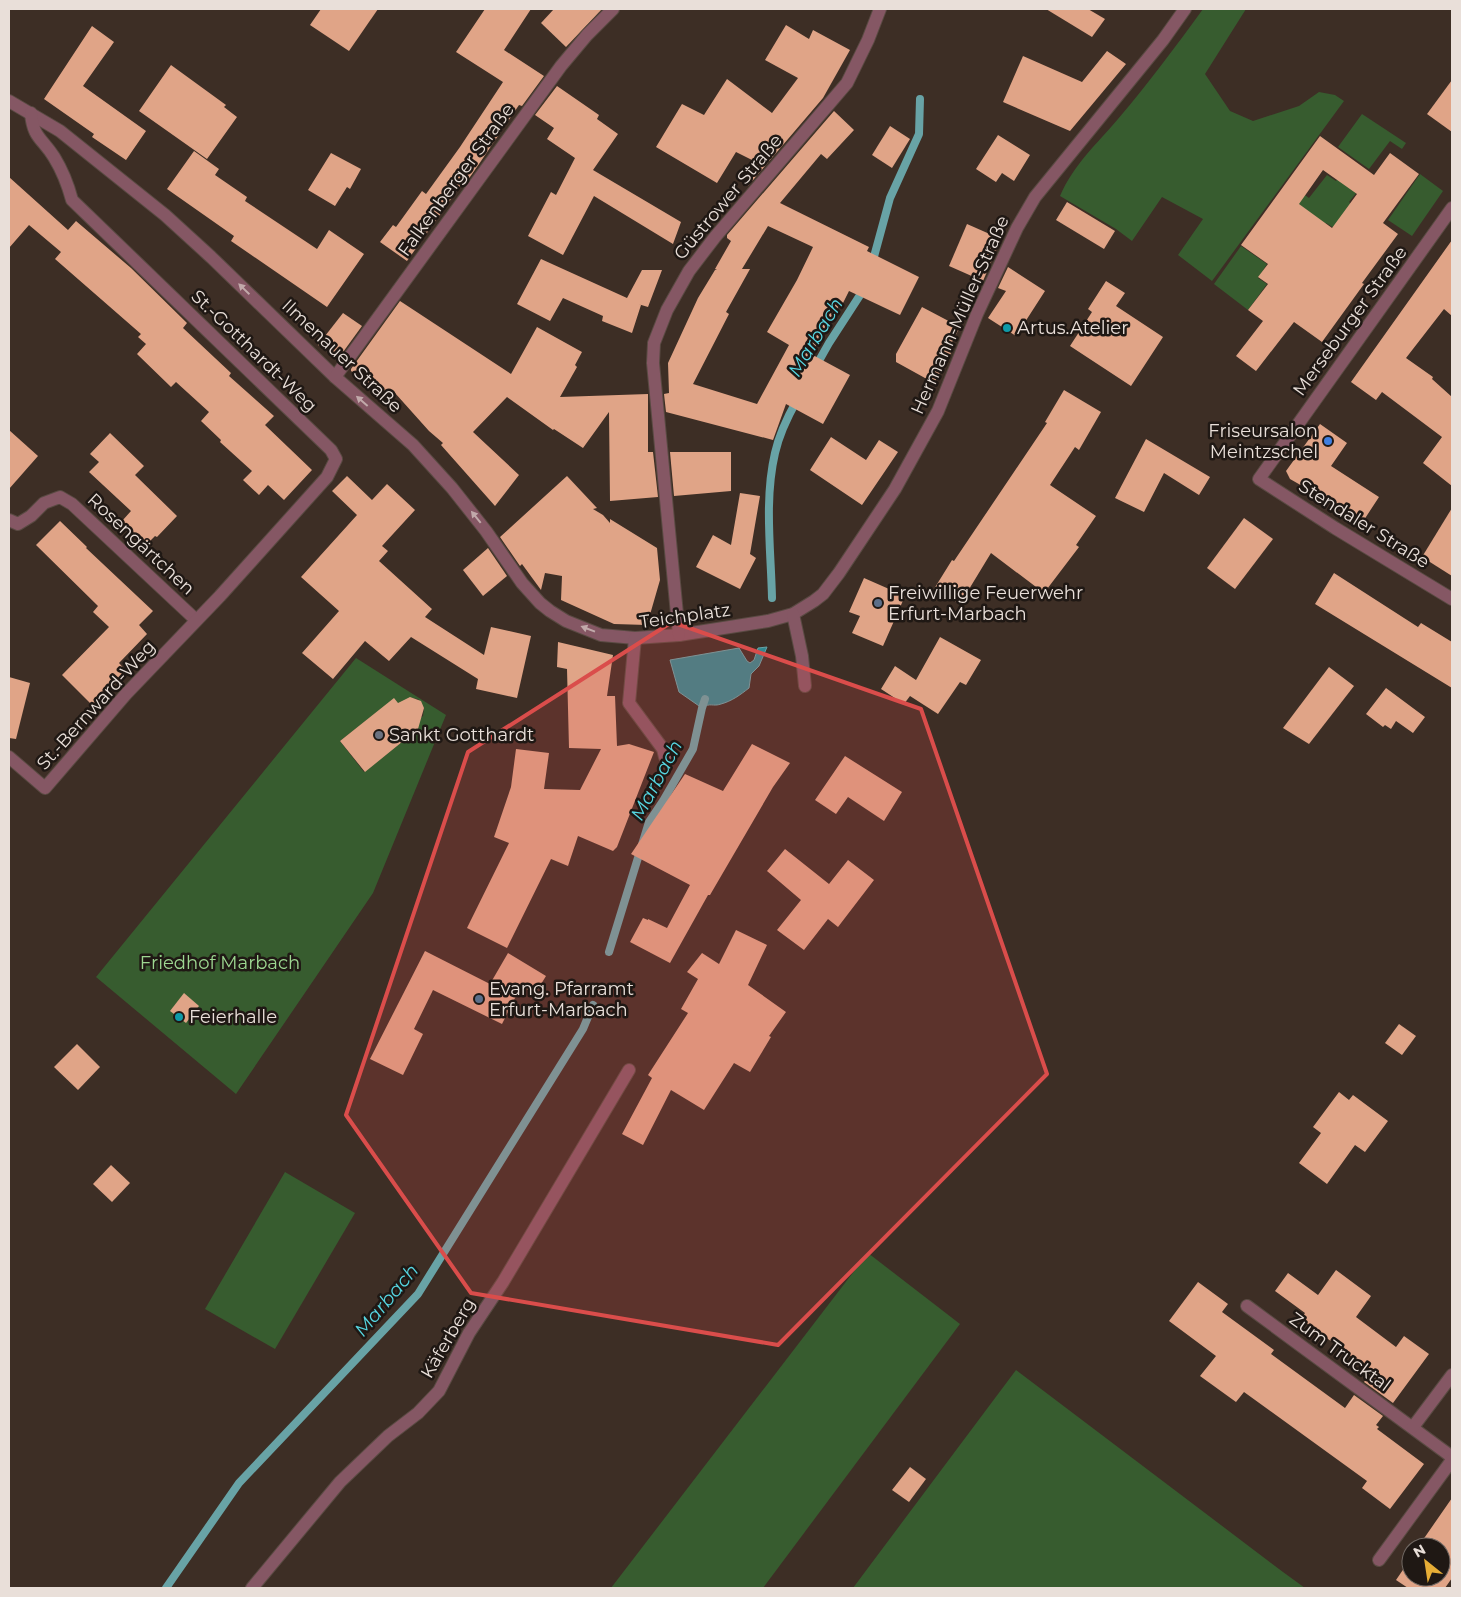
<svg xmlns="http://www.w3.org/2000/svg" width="1461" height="1597" viewBox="0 0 1461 1597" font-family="Montserrat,sans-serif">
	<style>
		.green { fill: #375c2f; fill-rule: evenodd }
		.water { fill: #318990; stroke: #68a3a6 }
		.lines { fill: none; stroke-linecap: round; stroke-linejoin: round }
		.stream { stroke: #68a3a6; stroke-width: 8 }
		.building { fill: #e0a487; fill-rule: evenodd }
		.minor-casing { stroke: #594a42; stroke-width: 14 }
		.minor { stroke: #855764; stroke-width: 12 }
		.oneway { fill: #c1a9aa }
		.marked { fill: #da4d4b; fill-opacity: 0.2; stroke: #da4d4b; stroke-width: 4; stroke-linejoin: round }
		.culture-dot { fill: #0f9aa8; stroke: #1f1814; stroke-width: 2 }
		.shop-dot { fill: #3f7fe0; stroke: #1f1814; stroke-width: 2 }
		.service-dot { fill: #5c6f8a; stroke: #1f1814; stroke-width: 2 }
		.worship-dot { fill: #6b7280; stroke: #1f1814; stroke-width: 2 }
		.labels { text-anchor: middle; stroke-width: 5; stroke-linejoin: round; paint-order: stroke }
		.street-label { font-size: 18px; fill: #e9dfd9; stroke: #1f1814 }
		.poi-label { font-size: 18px; fill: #e9dfd9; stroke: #1f1814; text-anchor: start }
		.park-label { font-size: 18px; fill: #9dd791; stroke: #1f1814 }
		.water-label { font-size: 19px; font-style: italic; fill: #56d6e1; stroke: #1f1814 }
	</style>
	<rect width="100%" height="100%" fill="#3d2e25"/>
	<!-- green -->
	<g class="green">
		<path d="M1203,9H1246L1205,74L1230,111L1253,121L1299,106L1319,92L1335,95L1344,101L1212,281L1178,255L1203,219L1162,197L1132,241L1116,229L1060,196C1074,164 1096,145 1118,119C1148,84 1176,46 1203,9Z"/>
		<polygon points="1362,114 1406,143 1402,149 1390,141 1369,169 1338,147"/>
		<polygon points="1351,161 1357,192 1349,202 1365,217 1350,238 1326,223 1315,237 1288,183 1309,198 1327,175 1336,181"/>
		<polygon points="1420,174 1443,191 1412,236 1388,220"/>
		<polygon points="1241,246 1267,264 1258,278 1267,284 1248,310 1214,284"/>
		<path d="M356,658L446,715L373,893L236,1094L96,977ZM409,698L418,699L424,708L423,716L414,723L418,729L364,772L340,741L394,699L400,706L402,702Z"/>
		<polygon points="285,1172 355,1213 275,1349 205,1309"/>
		<polygon points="868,1253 960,1324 763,1588 611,1588"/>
		<polygon points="1016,1370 1283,1572 1305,1588 853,1588"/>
	</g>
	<!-- water -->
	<path class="water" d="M767,647L759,666L751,674L749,688C740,695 732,701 721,704C713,707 710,702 702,708L679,692L670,660L739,648L747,661L750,663L754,660L758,648Z"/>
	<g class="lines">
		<!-- stream -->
		<g class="stream">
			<polyline points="872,264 890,198 919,134 920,99"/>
			<polyline points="816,366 829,343 864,289"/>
			<path d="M772,598C771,551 764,500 775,453C779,435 788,416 797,400"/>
			<polyline points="609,952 649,822 663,801 693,749 702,708 705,699"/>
			<polyline points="166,1588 239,1483 418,1294 583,1029 593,1005"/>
		</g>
	</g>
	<!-- building -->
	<g class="building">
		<polygon points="321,9 378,9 349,51 310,25"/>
		<polygon points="485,9 531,9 504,50 544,76 522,106 519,105 479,164 463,187 461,185 407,261 380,242 393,225 396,227 422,191 426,194 460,147 503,82 456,52"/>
		<polygon points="554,9 602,9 566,47 541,23"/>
		<polygon points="1046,9 1088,9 1105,19 1092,37"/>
		<polygon points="786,25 809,39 813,30 850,50 823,98 748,186 758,163 736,152 717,183 656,147 682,104 704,115 727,79 772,113 798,78 765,60"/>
		<polygon points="92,26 114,42 83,86 146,131 126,160 92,137 94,134 44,99"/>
		<polygon points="1107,51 1126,64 1070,131 1003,102 1023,56 1082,82"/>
		<polygon points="171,65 226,105 224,107 237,117 207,159 139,111"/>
		<polygon points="1452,80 1452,132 1427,114"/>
		<polygon points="557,86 599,115 597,119 618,134 593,170 681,222 673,244 594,196 563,255 528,236 551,192 556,195 575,158 547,139 554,128 535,115"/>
		<path d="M834,111L854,130L827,159L821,154L780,203L869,247L867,251L919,277L900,315L849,291L842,305L840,304L811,354L850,375L823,424L786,404L773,440L666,412L664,394L669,393L668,363L698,298L715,270H717L715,269L731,241L727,238V235ZM768,226L813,247L797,280L767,332L789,345L757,404L693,384L729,314L726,312L750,269H742Z"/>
		<polygon points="890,126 910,139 892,168 872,155"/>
		<polygon points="998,135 1030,155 1014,181 1002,173 996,182 976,169"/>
		<path d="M1320,136L1374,175L1390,153L1419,174L1383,223L1398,234L1362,283L1364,284L1322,342L1294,322L1256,371L1236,356L1263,321L1248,310L1268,284L1258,277L1268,264L1241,245ZM1323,170L1357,194L1332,228L1299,204Z"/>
		<polygon points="194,151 219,169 215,175 247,197 245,201 317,249 329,230 364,254 327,307 231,241 234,236 167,189"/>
		<polygon points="331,153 361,169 350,189 347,187 335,206 308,190"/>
		<polygon points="9,177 68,230 76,221 131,268 187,323 183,328 231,373 229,376 274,416 265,425 312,470 284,500 268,485 259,495 243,480 252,471 220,442 221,440 201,421 209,412 176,382 171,387 137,354 146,344 138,337 141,334 55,259 61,252 29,225 9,248"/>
		<polygon points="1067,202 1115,231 1104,249 1056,220"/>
		<polygon points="967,224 1001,239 983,281 949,266"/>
		<polygon points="1452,240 1452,316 1444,309 1406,358 1433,377 1432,379 1452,397 1452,486 1423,463 1442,437 1382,392 1376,400 1351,382"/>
		<polygon points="541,259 627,298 642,270 662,270 648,307 638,304 641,305 632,333 602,321 603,316 563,298 550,321 517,304"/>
		<polygon points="1008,267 1045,291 1016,336 988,318 1006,291 998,288"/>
		<polygon points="1106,281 1125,293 1116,306 1163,337 1131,386 1070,346 1092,312 1088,309"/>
		<polygon points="400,301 511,374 537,327 582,352 575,365 577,367 560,397 648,394 648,452 653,452 658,497 610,501 609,412 583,448 554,429 553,430 507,397 473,432 519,475 495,506 441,445 443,443 429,431 395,393 390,397 351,371 351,369"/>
		<polygon points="922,307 960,327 951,344 955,346 934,383 896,362 896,354"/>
		<polygon points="343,313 362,326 338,359 318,345"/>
		<polygon points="1064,390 1101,412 1079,450 1075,447 1050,485 1096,516 1076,545 1079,547 1044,593 991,553 960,604 934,589 952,560 954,561 1047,423 1045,422"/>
		<polygon points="1320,424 1347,443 1331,466 1379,497 1362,523 1325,499 1290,479 1286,471"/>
		<polygon points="9,430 38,456 9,489"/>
		<polygon points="110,433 144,466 135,475 177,516 157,537 155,536 146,545 122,521 131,511 89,472 99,462 90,454"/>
		<polygon points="831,437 866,460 879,440 898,452 862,505 810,470"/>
		<polygon points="1146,439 1210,477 1199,495 1164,473 1144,512 1115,498"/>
		<polygon points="670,452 731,452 731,491 674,496"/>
		<polygon points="347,476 372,500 387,484 415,510 382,546 388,551 379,561 432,609 425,617 484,655 491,627 531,636 517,698 476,689 478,679 411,637 389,661 365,641 333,679 302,653 339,611 301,577 357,515 332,491"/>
		<polygon points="567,476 597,508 593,509 603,515 610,523 610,519 657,548 660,580 647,625 614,624 561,600 562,576 545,573 541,590 522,564 520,566 500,537"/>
		<polygon points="740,493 760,496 750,554 756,558 740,589 696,567 713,535 731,545"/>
		<polygon points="1452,508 1452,576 1422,557"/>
		<polygon points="1244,518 1273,539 1235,589 1207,568"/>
		<polygon points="60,521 87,547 86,548 153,611 139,625 147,634 119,663 127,672 93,706 62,675 109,627 93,612 98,606 36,545"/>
		<polygon points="488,548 507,576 483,596 463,570"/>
		<polygon points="1334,573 1418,627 1421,623 1452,642 1452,688 1315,604"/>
		<polygon points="864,578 905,596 883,646 852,633 860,616 849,612"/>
		<polygon points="940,637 981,660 966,685 960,682 938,714 910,696 904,704 881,689 895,666 916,680"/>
		<polygon points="558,642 613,655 607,696 615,696 617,746 629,744 654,752 617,847 613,851 578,836 568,866 551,859 507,948 467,928 509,843 494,837 511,787 516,749 549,753 544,789 580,790 601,749 569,748 567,669 557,667"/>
		<polygon points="1329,667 1354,686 1309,744 1283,728"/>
		<polygon points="9,677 30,683 16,739 9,738"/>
		<polygon points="1386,688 1425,717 1413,733 1396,721 1391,729 1385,725 1383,727 1366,714"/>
		<polygon points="410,697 421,701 424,708 418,729 365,772 340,741 394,698 398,703"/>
		<polygon points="752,744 790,763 773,787 710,895 708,895 670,963 630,942 643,918 648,920 648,919 667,928 690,885 631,854 685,774 723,791"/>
		<polygon points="845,756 902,792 884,821 848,797 836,814 815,800"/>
		<polygon points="785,849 829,884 848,860 874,880 838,927 828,919 804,950 777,930 801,900 767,871"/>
		<polygon points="736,930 767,945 748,985 786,1012 769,1036 771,1037 750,1072 734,1063 704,1110 671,1090 643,1145 622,1134 652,1078 648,1075 688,1013 681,1009 698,979 687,972 702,953 719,964"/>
		<polygon points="425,951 490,984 508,953 546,976 535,994 521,986 502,1024 433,990 414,1029 423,1034 403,1075 370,1059"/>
		<polygon points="184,993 199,1006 186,1023 170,1011"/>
		<polygon points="1399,1024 1416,1036 1402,1055 1385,1043"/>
		<polygon points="77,1044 100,1067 78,1090 54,1067"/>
		<polygon points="1339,1092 1349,1100 1353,1095 1388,1121 1365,1152 1355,1145 1327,1184 1299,1163 1321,1133 1313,1127"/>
		<polygon points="111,1165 130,1183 112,1202 93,1184"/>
		<polygon points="1336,1270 1371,1296 1356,1317 1396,1347 1404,1336 1429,1354 1393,1403 1364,1382 1370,1374 1353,1361 1355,1359 1301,1319 1305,1313 1275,1291 1288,1273 1318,1295"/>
		<polygon points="1198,1282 1228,1304 1222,1312 1274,1350 1271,1354 1345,1408 1354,1395 1383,1416 1376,1425 1379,1427 1377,1429 1424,1464 1390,1509 1362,1488 1367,1481 1244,1392 1236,1402 1200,1376 1216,1356 1169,1321"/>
		<polygon points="910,1467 926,1479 909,1502 892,1490"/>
		<polygon points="1452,1498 1452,1578 1445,1588 1408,1588 1396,1580 1411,1558 1411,1577 1441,1577 1441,1547 1418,1547"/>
	</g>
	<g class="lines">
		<!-- minor casing -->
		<g class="minor-casing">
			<g id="minor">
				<polyline points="9,101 60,131 165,215 211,257 335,377 413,445 452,488 486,531 522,583 540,603 550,611 566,621 601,635 635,638 679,635 768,621 793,614 814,601 823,594 839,573 895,489 938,411 977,314 1017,228 1035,197 1163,40 1185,9"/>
				<polyline points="1452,208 1259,479 1335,528 1452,599"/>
				<polyline points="335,377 561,66 587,35 613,9"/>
				<polyline points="9,520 18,524 31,516 44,503 60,497 72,504 196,620"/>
				<polyline points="793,614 802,656 805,686"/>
				<polyline points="679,635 653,363 654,343 667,310 689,271 715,237 847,83 868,40 880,9"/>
				<polyline points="635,638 629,703 663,749 665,757"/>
				<path d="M9,757L45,788L126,694L220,596L327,477L336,459L331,450L72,200C68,185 62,170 54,157C42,138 33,138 31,113"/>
				<polyline points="1247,1306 1452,1457"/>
				<polyline points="1413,1427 1452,1375"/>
				<polyline points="1379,1560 1452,1460"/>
				<polyline points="252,1588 340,1482 388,1436 418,1413 439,1391 469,1333 503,1282 629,1070"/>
			</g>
		</g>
		<!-- minor -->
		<use href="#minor" class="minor"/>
	</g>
	<!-- one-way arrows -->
	<defs><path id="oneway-solid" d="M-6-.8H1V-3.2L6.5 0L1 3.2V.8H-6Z" transform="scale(1.25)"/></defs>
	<g class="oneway">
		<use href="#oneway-solid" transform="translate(244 289) rotate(-136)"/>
		<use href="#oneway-solid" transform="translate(362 401) rotate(-139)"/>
		<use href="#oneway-solid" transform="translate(476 517) rotate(-129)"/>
		<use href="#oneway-solid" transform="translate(588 629) rotate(-159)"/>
	</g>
	<!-- marked area -->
	<path class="marked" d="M672,622L921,709L1047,1074L778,1345L471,1293L346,1115L468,752Z"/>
	<!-- markers -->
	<g class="culture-dot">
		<circle cx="1007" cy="328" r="5"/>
		<circle cx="179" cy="1017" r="5"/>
	</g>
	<circle class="shop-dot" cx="1328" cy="441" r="5"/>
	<g class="service-dot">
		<circle cx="878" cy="603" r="5"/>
		<circle cx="479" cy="999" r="5"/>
	</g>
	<circle class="worship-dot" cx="379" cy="735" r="5"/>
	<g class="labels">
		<!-- street labels -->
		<g class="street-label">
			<text transform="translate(456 180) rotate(-54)" y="6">Falkenberger Straße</text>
			<text transform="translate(728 197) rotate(-50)" y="6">Güstrower Straße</text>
			<text transform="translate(960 315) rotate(-66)" y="6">Hermann-Müller-Straße</text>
			<text transform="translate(1350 321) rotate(-54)" y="6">Merseburger Straße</text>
			<text transform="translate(254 351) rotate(44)" y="6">St.-Gotthardt-Weg</text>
			<text transform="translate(342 356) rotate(43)" y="6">Ilmenauer Straße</text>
			<text transform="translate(1364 524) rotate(32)" y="6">Stendaler Straße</text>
			<text transform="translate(141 544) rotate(43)" y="6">Rosengärtchen</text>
			<text transform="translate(685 616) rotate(-8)" y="6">Teichplatz</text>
			<text transform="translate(96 705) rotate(-48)" y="6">St.-Bernward-Weg</text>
			<text transform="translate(448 1338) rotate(-60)" y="6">Käferberg</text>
			<text transform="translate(1340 1352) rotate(36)" y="6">Zum Trucktal</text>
		</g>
		<!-- poi labels -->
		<g class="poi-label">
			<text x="1017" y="334">Artus.Atelier</text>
			<text x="1318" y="437" text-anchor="end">Friseursalon<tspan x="1318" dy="21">Meintzschel</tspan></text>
			<text x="888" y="599">Freiwillige Feuerwehr<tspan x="888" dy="21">Erfurt-Marbach</tspan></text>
			<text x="389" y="741">Sankt Gotthardt</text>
			<text x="489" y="995">Evang. Pfarramt<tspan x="489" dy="21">Erfurt-Marbach</tspan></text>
			<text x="189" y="1023">Feierhalle</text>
		</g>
		<!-- park labels -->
		<g class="park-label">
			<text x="220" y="969">Friedhof Marbach</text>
		</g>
		<!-- water labels -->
		<g class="water-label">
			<text transform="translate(815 337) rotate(-59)" y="7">Marbach</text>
			<text transform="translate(656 780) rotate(-62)" y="7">Marbach</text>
			<text transform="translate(386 1300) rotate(-50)" y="7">Marbach</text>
		</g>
	</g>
	<!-- border -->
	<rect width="1461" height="1597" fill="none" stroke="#e9dfd9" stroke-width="20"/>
	<!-- north arrow -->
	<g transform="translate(1426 1562) rotate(330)"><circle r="24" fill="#1f1814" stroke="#706863"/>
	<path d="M0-4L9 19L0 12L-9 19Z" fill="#e6ad36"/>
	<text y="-8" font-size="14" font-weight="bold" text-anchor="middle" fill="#e9dfd9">N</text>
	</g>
</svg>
